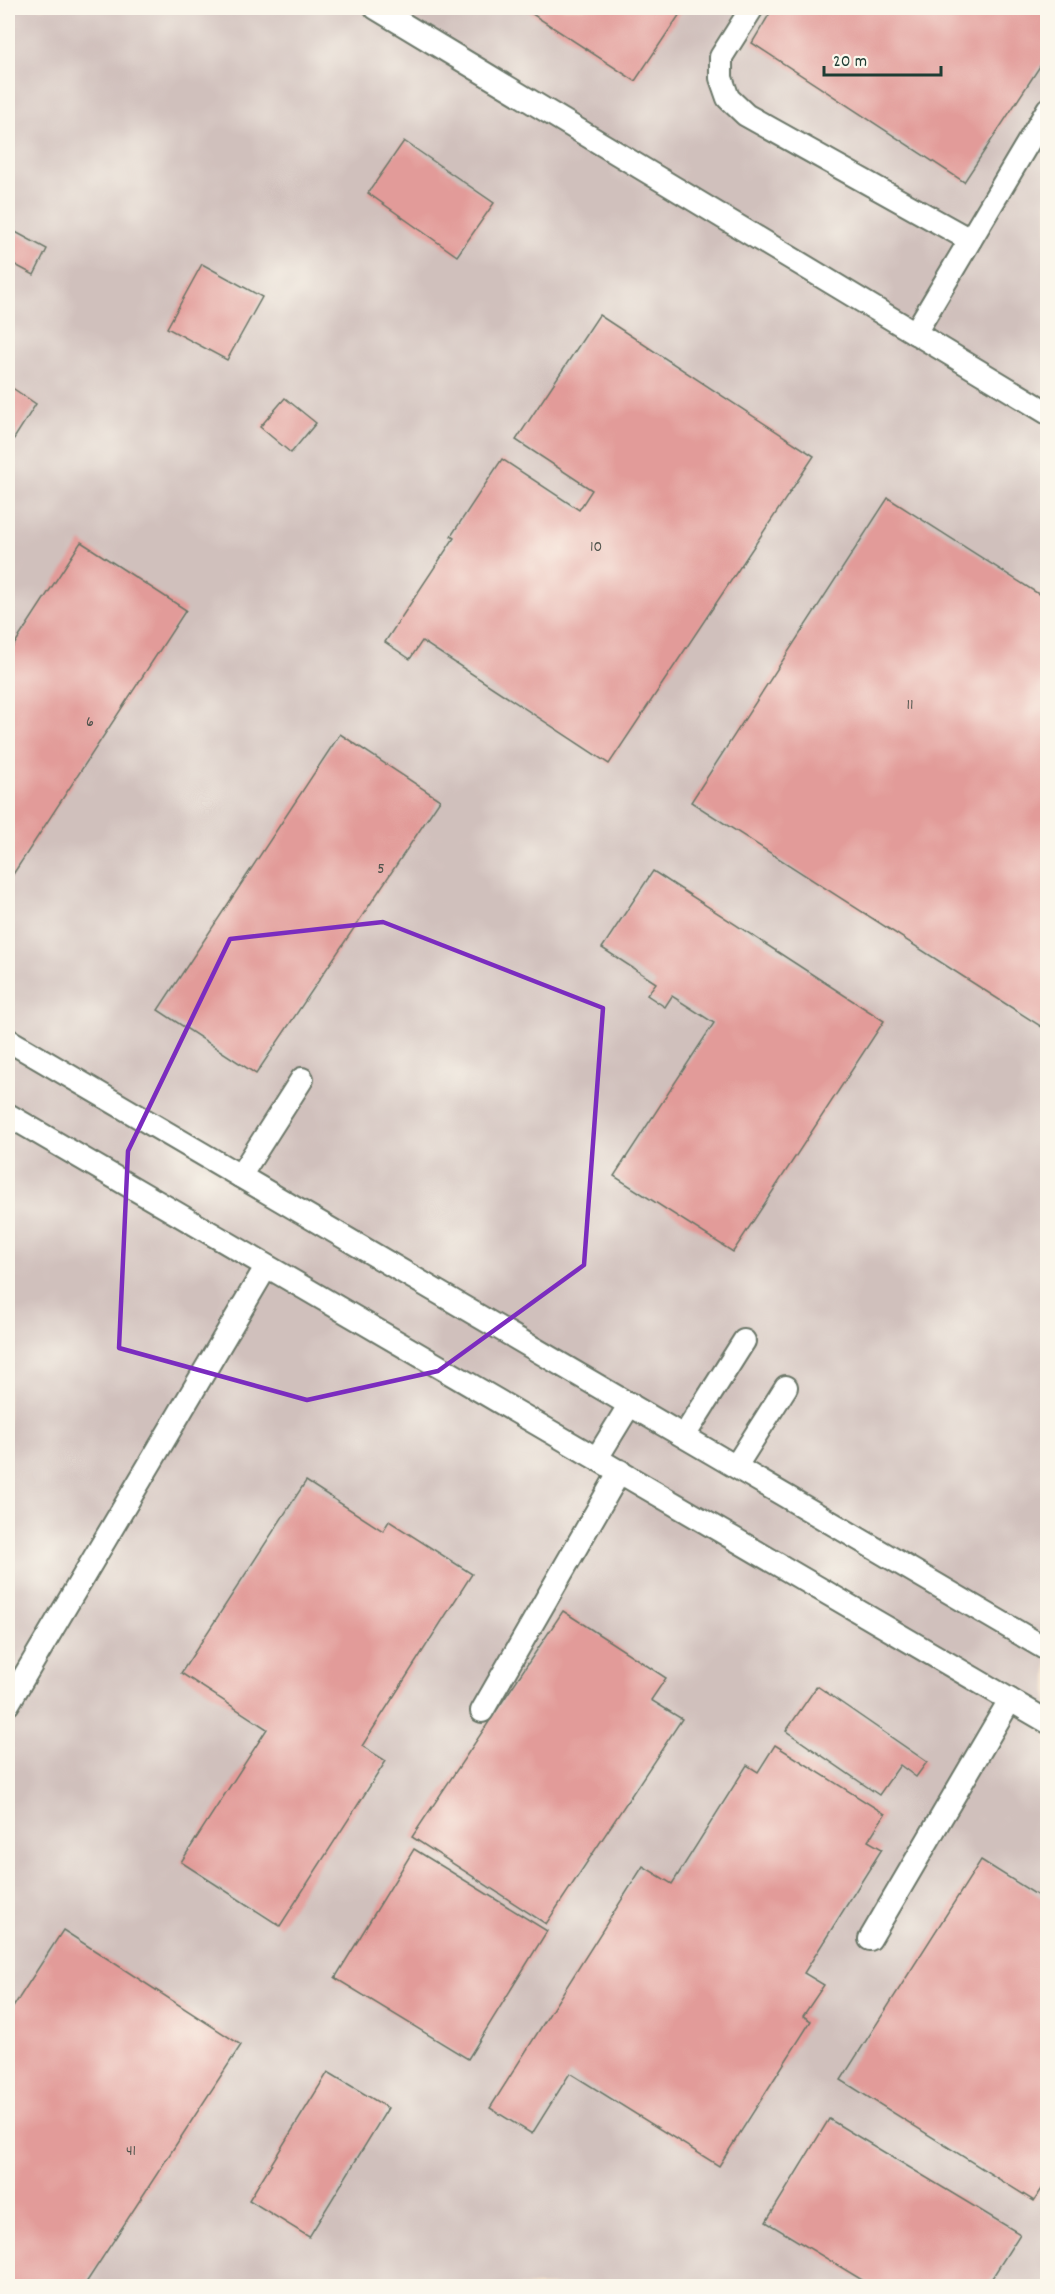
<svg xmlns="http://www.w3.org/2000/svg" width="1055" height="2294" viewBox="0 0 1055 2294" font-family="Dekko,sans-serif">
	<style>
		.industrial { fill: #d0c0bc }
		.building { fill: #e29b99 }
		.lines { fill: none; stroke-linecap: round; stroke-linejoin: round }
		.lane-casing { stroke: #6a7667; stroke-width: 26 }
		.lane { stroke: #fff; stroke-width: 22 }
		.marked { fill: none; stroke: #7b2cbf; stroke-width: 4.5; stroke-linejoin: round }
		.labels { text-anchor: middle; stroke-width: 6; stroke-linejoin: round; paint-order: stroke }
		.number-label { font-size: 16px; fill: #50544d }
	</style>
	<rect width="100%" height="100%" fill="#fbf7ec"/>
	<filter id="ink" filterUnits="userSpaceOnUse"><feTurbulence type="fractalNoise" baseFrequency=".0167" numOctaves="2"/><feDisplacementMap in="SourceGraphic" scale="12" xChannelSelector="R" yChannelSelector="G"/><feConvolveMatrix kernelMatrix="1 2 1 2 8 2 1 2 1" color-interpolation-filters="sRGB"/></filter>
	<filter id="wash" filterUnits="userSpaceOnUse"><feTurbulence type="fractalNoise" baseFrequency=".008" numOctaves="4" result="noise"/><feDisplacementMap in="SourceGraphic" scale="24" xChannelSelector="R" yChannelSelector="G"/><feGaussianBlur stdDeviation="1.35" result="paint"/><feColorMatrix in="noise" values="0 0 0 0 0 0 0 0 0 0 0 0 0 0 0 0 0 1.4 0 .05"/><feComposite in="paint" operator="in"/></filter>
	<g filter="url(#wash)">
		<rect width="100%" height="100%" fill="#f6e0c6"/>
		<!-- industrial -->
		<rect class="industrial" x="8" y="8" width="1039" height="2278"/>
		<g id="blocks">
			<!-- building -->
			<g class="building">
				<polygon points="523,8 684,8 635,81"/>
				<polygon points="773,8 1048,8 1048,54 964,182 752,43"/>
				<polygon points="404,141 494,203 457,256 368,193"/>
				<polygon points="8,228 47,249 34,275 8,261"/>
				<polygon points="202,264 262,297 227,360 167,328"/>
				<polygon points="599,315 814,456 609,764 422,641 410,659 385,642 454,538 451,536 502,459 579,510 592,490 516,440"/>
				<polygon points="8,385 36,404 8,448"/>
				<polygon points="285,398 316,423 291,453 260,427"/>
				<polygon points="888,498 1048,600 1048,1031 691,802"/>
				<polygon points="81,542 186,610 8,882 8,654"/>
				<polygon points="340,734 440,800 256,1074 158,1010"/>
				<polygon points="653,871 884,1021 733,1252 614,1176 714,1023 672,996 665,1007 647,995 656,983 602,948"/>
				<polygon points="306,1481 383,1531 389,1521 472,1574 362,1746 386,1761 280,1926 181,1862 267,1729 181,1673"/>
				<polygon points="563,1611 666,1678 651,1700 682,1719 546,1924 412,1837"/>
				<polygon points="817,1686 927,1762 916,1777 900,1765 879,1795 786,1731"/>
				<polygon points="775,1745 885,1814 868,1841 882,1849 804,1973 824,1985 803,2016 811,2021 719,2166 570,2073 532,2134 490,2108 643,1866 672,1884 747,1765 758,1772"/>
				<polygon points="414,1849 547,1931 468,2059 335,1978"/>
				<polygon points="981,1860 1048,1902 1048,2180 1034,2201 841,2080"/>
				<polygon points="63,1930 241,2045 84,2286 8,2286 8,2015"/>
				<polygon points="328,2072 388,2108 309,2237 249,2200"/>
				<polygon points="829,2119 1020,2234 987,2286 872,2286 766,2222"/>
			</g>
		</g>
	</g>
	<g filter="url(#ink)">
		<use href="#blocks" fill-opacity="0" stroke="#6a7667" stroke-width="1.5"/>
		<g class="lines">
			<!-- lane casing -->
			<g class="lane-casing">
				<g id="lane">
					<polyline points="376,8 1048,413"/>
					<polyline points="752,8 721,57 721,78 728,98 746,115 970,240"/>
					<polyline points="915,333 1048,109"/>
					<polyline points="8,1040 1048,1650"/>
					<polyline points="8,1115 1048,1722"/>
					<polyline points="240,1176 302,1079"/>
					<polyline points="684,1436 744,1341"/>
					<polyline points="597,1458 630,1404"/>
					<polyline points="736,1466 786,1387"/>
					<polyline points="8,1704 266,1267"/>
					<polyline points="482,1711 620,1471"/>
					<polyline points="870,1939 1010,1700"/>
				</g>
			</g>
			<!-- lane -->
			<use href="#lane" class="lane"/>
		</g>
	</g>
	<!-- marked area -->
	<path class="marked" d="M383,922L603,1008L584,1265L438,1371L307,1400L119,1348L128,1151L230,939Z"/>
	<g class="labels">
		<!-- number labels -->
		<g class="number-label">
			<text x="596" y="551">10</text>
			<text x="910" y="709">11</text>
			<text x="90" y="726">6</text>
			<text x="381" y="873">5</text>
			<text x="131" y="2155">41</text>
		</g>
	</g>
	<!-- margin -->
	<rect width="1055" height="2294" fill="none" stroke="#fbf7ec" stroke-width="30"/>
	<!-- scale -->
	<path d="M824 66v9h117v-9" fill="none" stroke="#1f3d34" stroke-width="3"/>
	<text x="833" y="66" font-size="18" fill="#1f3d34" stroke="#fbf7ec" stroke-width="4.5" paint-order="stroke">20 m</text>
</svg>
